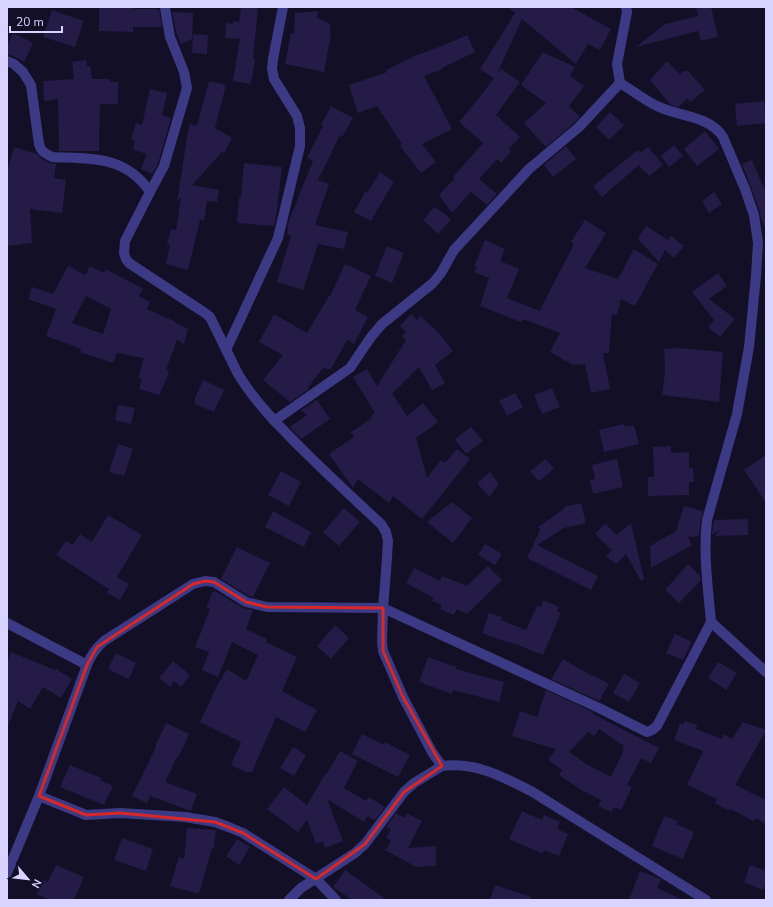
<svg xmlns="http://www.w3.org/2000/svg" width="773" height="907" viewBox="0 0 773 907" font-family="'Nunito Sans',sans-serif">
	<style>
		.building { fill: #241b47; fill-rule: evenodd }
		.lines { fill: none; stroke-linecap: round; stroke-linejoin: round }
		.minor { stroke: #3d3a85; stroke-width: 10 }
		.marked { fill: none; stroke: #d62828; stroke-width: 3; stroke-linejoin: round }
	</style>
	<rect width="100%" height="100%" fill="#130f26"/>
	<!-- building -->
	<g class="building">
		<polygon points="99,7 134,7 134,9 156,9 156,10 159,10 162,27 133,27 133,32 99,31"/>
		<polygon points="241,7 258,7 253,59 255,59 251,84 233,81 240,39 225,38 226,23 233,24 233,21 239,22"/>
		<polygon points="507,7 571,7 611,29 600,50 588,44 576,64 522,19 497,74 501,69 520,82 496,115 520,137 509,149 511,152 501,163 497,159 479,179 497,194 487,205 471,192 452,213 439,195 455,178 453,177 483,143 459,122 482,94 494,78 480,69 515,13"/>
		<polygon points="696,7 711,7 718,37 701,41 698,31 636,47 665,24 698,16"/>
		<polygon points="52,10 84,21 75,47 43,37"/>
		<polygon points="319,11 316,17 330,24 331,34 324,72 285,64 291,33 294,34 295,13"/>
		<polygon points="172,12 193,13 192,39 181,44 176,32"/>
		<polygon points="13,33 33,43 24,62 17,58 7,54 7,45"/>
		<polygon points="193,34 208,35 207,54 192,53"/>
		<polygon points="467,35 475,52 442,68 443,69 424,76 452,129 422,144 436,162 421,173 400,146 402,144 377,106 358,113 349,85 387,72 386,70 415,56 447,44"/>
		<polygon points="543,52 575,67 570,76 584,86 569,106 580,117 575,122 546,147 524,123 546,103 521,85"/>
		<polygon points="86,60 87,66 90,66 92,79 110,79 110,82 118,82 118,104 100,104 99,151 59,151 58,99 44,101 43,81 74,79 72,62"/>
		<polygon points="667,61 680,74 683,71 688,71 705,90 690,102 688,98 678,107 671,105 650,80"/>
		<polygon points="209,81 226,85 215,128 232,138 224,153 222,152 192,185 219,190 217,202 207,201 204,221 200,220 188,270 166,264 170,245 167,244 171,229 176,230 181,197 177,202 189,124 197,126"/>
		<polygon points="150,89 167,93 162,115 171,118 158,164 152,174 141,169 147,154 133,150 135,141 131,140 136,123 142,125"/>
		<polygon points="764,101 766,123 737,126 735,104"/>
		<polygon points="331,106 353,118 342,137 340,135 318,180 329,184 315,225 348,232 344,249 318,244 303,290 277,282 291,236 287,235 288,227 287,227 290,218 313,161 307,158 323,126 321,125"/>
		<polygon points="610,112 624,125 609,140 596,127"/>
		<polygon points="705,131 719,149 697,166 684,149"/>
		<polygon points="674,145 683,156 669,167 661,156"/>
		<polygon points="566,146 576,159 553,177 544,165"/>
		<polygon points="14,147 37,154 42,159 49,163 56,164 54,178 66,180 62,213 30,209 32,243 7,246 7,171"/>
		<polygon points="648,147 663,165 649,176 645,171 644,172 639,165 602,197 593,186 638,150 640,153"/>
		<polygon points="752,160 766,193 766,229 761,218 760,213 751,187 742,164"/>
		<polygon points="244,163 282,167 276,217 274,226 237,223 239,198 241,198"/>
		<polygon points="380,172 394,182 384,198 371,221 354,212 365,192 367,193"/>
		<polygon points="714,192 722,204 709,213 702,201"/>
		<polygon points="434,207 445,214 451,220 438,234 423,220"/>
		<polygon points="585,220 606,233 585,268 618,279 634,249 658,264 635,306 621,299 617,315 612,314 609,353 603,353 610,389 591,393 585,364 573,365 550,352 560,333 523,319 521,322 480,306 489,278 474,272 477,267 474,266 485,240 505,249 500,261 519,269 507,298 540,311 544,302 574,244 571,242"/>
		<polygon points="646,226 668,240 671,236 684,246 674,258 665,250 659,262 639,240 639,239 638,238"/>
		<polygon points="387,246 404,253 392,283 375,276"/>
		<polygon points="345,264 371,276 355,310 368,317 354,344 347,340 331,369 326,369 324,367 308,387 309,389 290,402 263,380 283,355 259,342 274,314 307,333 329,296 330,296"/>
		<path d="M68,266L85,275L90,266L104,273L106,269L123,278L143,289L139,296L150,302L147,309L176,322L175,323L188,329L184,344L177,340L166,370L169,371L167,378L159,395L139,389L142,379L138,378L144,358L117,353L113,363L80,352L81,349L46,336L56,309L28,299L32,287L53,294ZM86,296L111,309L103,334L72,323Z"/>
		<polygon points="718,273 727,286 709,299 735,319 720,337 708,327 714,320 692,292"/>
		<polygon points="411,314 417,320 420,316 438,332 453,351 435,365 445,383 432,390 419,367 392,394 395,398 407,416 423,403 438,422 416,438 427,478 441,460 445,463 457,449 470,459 422,519 393,496 389,503 358,479 353,488 329,454 354,437 351,432 372,418 371,416 375,413 353,377 367,369 377,386 406,340 402,336 406,332 400,326"/>
		<polygon points="678,348 723,352 719,402 662,395 665,373 664,349"/>
		<polygon points="203,380 224,390 214,412 195,404 195,398"/>
		<polygon points="552,388 560,407 542,414 534,395"/>
		<polygon points="515,393 523,407 507,416 499,401"/>
		<polygon points="317,400 330,419 301,439 290,427 307,415 301,410"/>
		<polygon points="118,405 135,408 131,424 115,420"/>
		<polygon points="624,424 625,427 634,425 639,444 604,452 599,430"/>
		<polygon points="471,427 483,441 466,454 455,439"/>
		<polygon points="118,444 133,449 124,476 109,472"/>
		<polygon points="671,446 671,453 689,452 689,468 693,468 694,482 689,482 689,495 648,496 648,477 654,477 653,447"/>
		<polygon points="766,455 766,503 744,470"/>
		<polygon points="546,459 554,469 539,481 530,471"/>
		<polygon points="617,459 623,487 593,494 590,480 595,479 592,465"/>
		<polygon points="281,471 301,482 289,506 268,495"/>
		<polygon points="490,472 499,484 489,497 477,483"/>
		<polygon points="452,502 472,518 453,543 427,522"/>
		<polygon points="581,503 586,523 564,528 537,545 598,576 591,590 527,558 540,530 538,527 564,509 564,507"/>
		<polygon points="684,506 703,511 701,519 699,536 688,537 692,545 651,568 650,546 676,531"/>
		<polygon points="344,508 360,522 339,546 323,532"/>
		<polygon points="273,511 311,532 304,547 265,527"/>
		<polygon points="108,515 142,535 117,577 129,584 120,600 107,593 109,589 56,555 66,541 73,545 80,534 92,542"/>
		<polygon points="748,519 748,535 715,536 720,530 712,534 714,520"/>
		<polygon points="631,523 644,579 641,581 626,554 616,564 606,556 612,550 595,534 605,524 617,535"/>
		<polygon points="485,544 502,554 495,565 478,555"/>
		<polygon points="237,547 270,563 253,597 249,596 221,579"/>
		<polygon points="688,564 700,576 701,580 679,603 665,590"/>
		<polygon points="488,566 502,580 467,614 457,609 454,615 440,609 442,605 432,601 434,598 406,583 414,568 440,581 442,576 467,586"/>
		<polygon points="213,591 215,592 215,591 243,608 253,610 246,629 267,639 266,642 297,657 282,691 317,710 305,732 276,717 252,772 246,772 231,765 241,742 200,722 217,686 227,669 246,681 258,655 232,642 218,677 202,670 209,652 195,647 210,609 206,608"/>
		<polygon points="543,600 559,607 557,611 561,613 543,655 510,642 509,643 482,633 489,613 502,617 501,620 526,630 537,606 541,607"/>
		<polygon points="335,625 349,638 331,659 317,646"/>
		<polygon points="675,634 692,642 683,660 666,653"/>
		<polygon points="11,652 55,670 56,669 72,679 61,698 43,687 30,709 18,701 7,728 7,662"/>
		<polygon points="116,653 136,663 129,679 108,669"/>
		<polygon points="428,657 456,667 456,669 504,682 499,702 453,690 452,694 419,682"/>
		<polygon points="563,659 592,676 593,675 609,684 599,701 551,679"/>
		<polygon points="173,661 190,675 181,687 174,681 170,687 159,678"/>
		<polygon points="718,662 737,673 726,690 708,678"/>
		<polygon points="624,674 640,683 629,702 613,693"/>
		<path d="M546,690L593,712L592,713L595,715L659,748L651,763L641,758L627,785L632,787L621,810L614,807L611,812L598,806L601,800L581,790L559,775L562,770L548,760L556,749L512,736L520,711L537,717ZM599,729L624,746L622,749L624,750L611,777L588,765L569,752L588,732L594,736Z"/>
		<polygon points="685,721 697,725 696,729 722,739 724,734 732,739 743,722 766,730 735,785 766,800 766,824 756,818 754,821 730,809 730,811 715,803 717,799 687,785 703,751 674,740 680,723 683,724"/>
		<polygon points="166,723 189,734 178,758 177,757 165,782 197,794 191,811 150,796 147,803 132,796 156,747 155,747"/>
		<polygon points="362,734 384,745 385,742 410,755 398,777 352,754"/>
		<polygon points="293,747 306,755 294,776 280,768"/>
		<polygon points="340,751 358,761 344,788 366,801 369,797 385,807 375,820 367,816 364,822 327,799 343,841 325,848 323,842 316,844 307,820 298,832 267,809 284,787 307,805 325,774 326,775"/>
		<polygon points="70,765 101,778 100,780 113,786 104,805 60,787"/>
		<polygon points="522,811 542,820 544,815 560,822 557,829 568,834 559,856 544,850 543,854 509,839"/>
		<polygon points="396,813 405,818 407,813 422,821 408,848 436,846 436,866 416,867 383,849 387,849 391,840 386,838 391,829 386,827"/>
		<polygon points="664,816 678,821 676,824 694,832 683,859 652,846"/>
		<polygon points="187,828 216,830 214,849 212,848 199,894 170,886 179,857 184,859"/>
		<polygon points="122,838 153,849 146,871 114,860"/>
		<polygon points="237,839 250,847 239,865 226,856"/>
		<polygon points="56,865 84,877 74,900 50,900 37,894 43,880 48,882"/>
		<polygon points="750,865 766,871 766,883 763,890 744,882"/>
		<polygon points="345,870 387,900 352,900 333,887"/>
		<polygon points="640,871 661,879 657,888 683,900 629,900"/>
		<polygon points="495,885 531,897 531,900 490,900"/>
	</g>
	<g class="lines">
		<!-- minor -->
		<g class="minor">
			<path d="M165,7L167,20L170,37L184,72L187,88L164,166L150,192L125,241L124,253L126,259L129,263L205,313L210,317L238,374C255,402 278,425 301,448C327,474 354,499 381,524L386,532L388,541L386,572L383,608L599,708L647,732L652,730L657,726L711,622"/>
			<path d="M626,7L627,12L617,64L620,83C632,90 644,100 657,106C679,117 709,115 723,137L745,189L754,215L758,243L756,276L749,347L737,414L707,520C703,553 708,588 711,622L766,672"/>
			<path d="M7,61L14,64L23,72L31,85L39,144C41,152 45,153 52,157C91,159 125,155 150,192"/>
			<polyline points="226,350 278,238 300,146 300,128 297,116 274,79 272,69 273,59 283,7"/>
			<polyline points="274,421 350,368 371,337 382,324 433,283 441,273 454,250 529,169 579,127 620,83"/>
			<polyline points="7,623 87,665"/>
			<polyline points="39,796 86,815 120,813 185,817 215,822 231,828 243,833 316,879 336,900"/>
			<path d="M7,873L39,796L87,665C91,655 96,648 104,641L193,584L205,581L214,582L246,602L267,607L383,608L382,642L383,651L403,697L432,752L442,766C476,762 501,776 531,791L706,900"/>
			<polyline points="289,900 301,888 355,853 365,844 404,792 414,783 442,766"/>
		</g>
	</g>
	<!-- marked area -->
	<path class="marked" d="M205,581L214,582L246,602L267,607L383,608V651L403,697L442,766L404,792L365,844L316,879L243,833L215,822L120,813L86,815L39,796L87,665L97,647L193,584Z"/>
	<!-- border -->
	<rect width="773" height="907" fill="none" stroke="#d9d4ff" stroke-width="16"/>
	<!-- north arrow -->
	<g transform="translate(28 879) rotate(118)" stroke="#130f26" stroke-width="3" paint-order="stroke">
	<path d="M0-3L7 15L0 10L-7 15Z" fill="#d9d4ff"/>
	<text y="-6" font-size="11" font-weight="bold" text-anchor="middle" fill="#d9d4ff">N</text>
	</g>
	<!-- scale -->
	<path d="M10 26v6h52v-6" fill="none" stroke="#d9d4ff" stroke-width="2"/>
	<text x="16" y="26" font-size="12" fill="#d9d4ff" stroke="#130f26" stroke-width="3" paint-order="stroke">20 m</text>
</svg>
